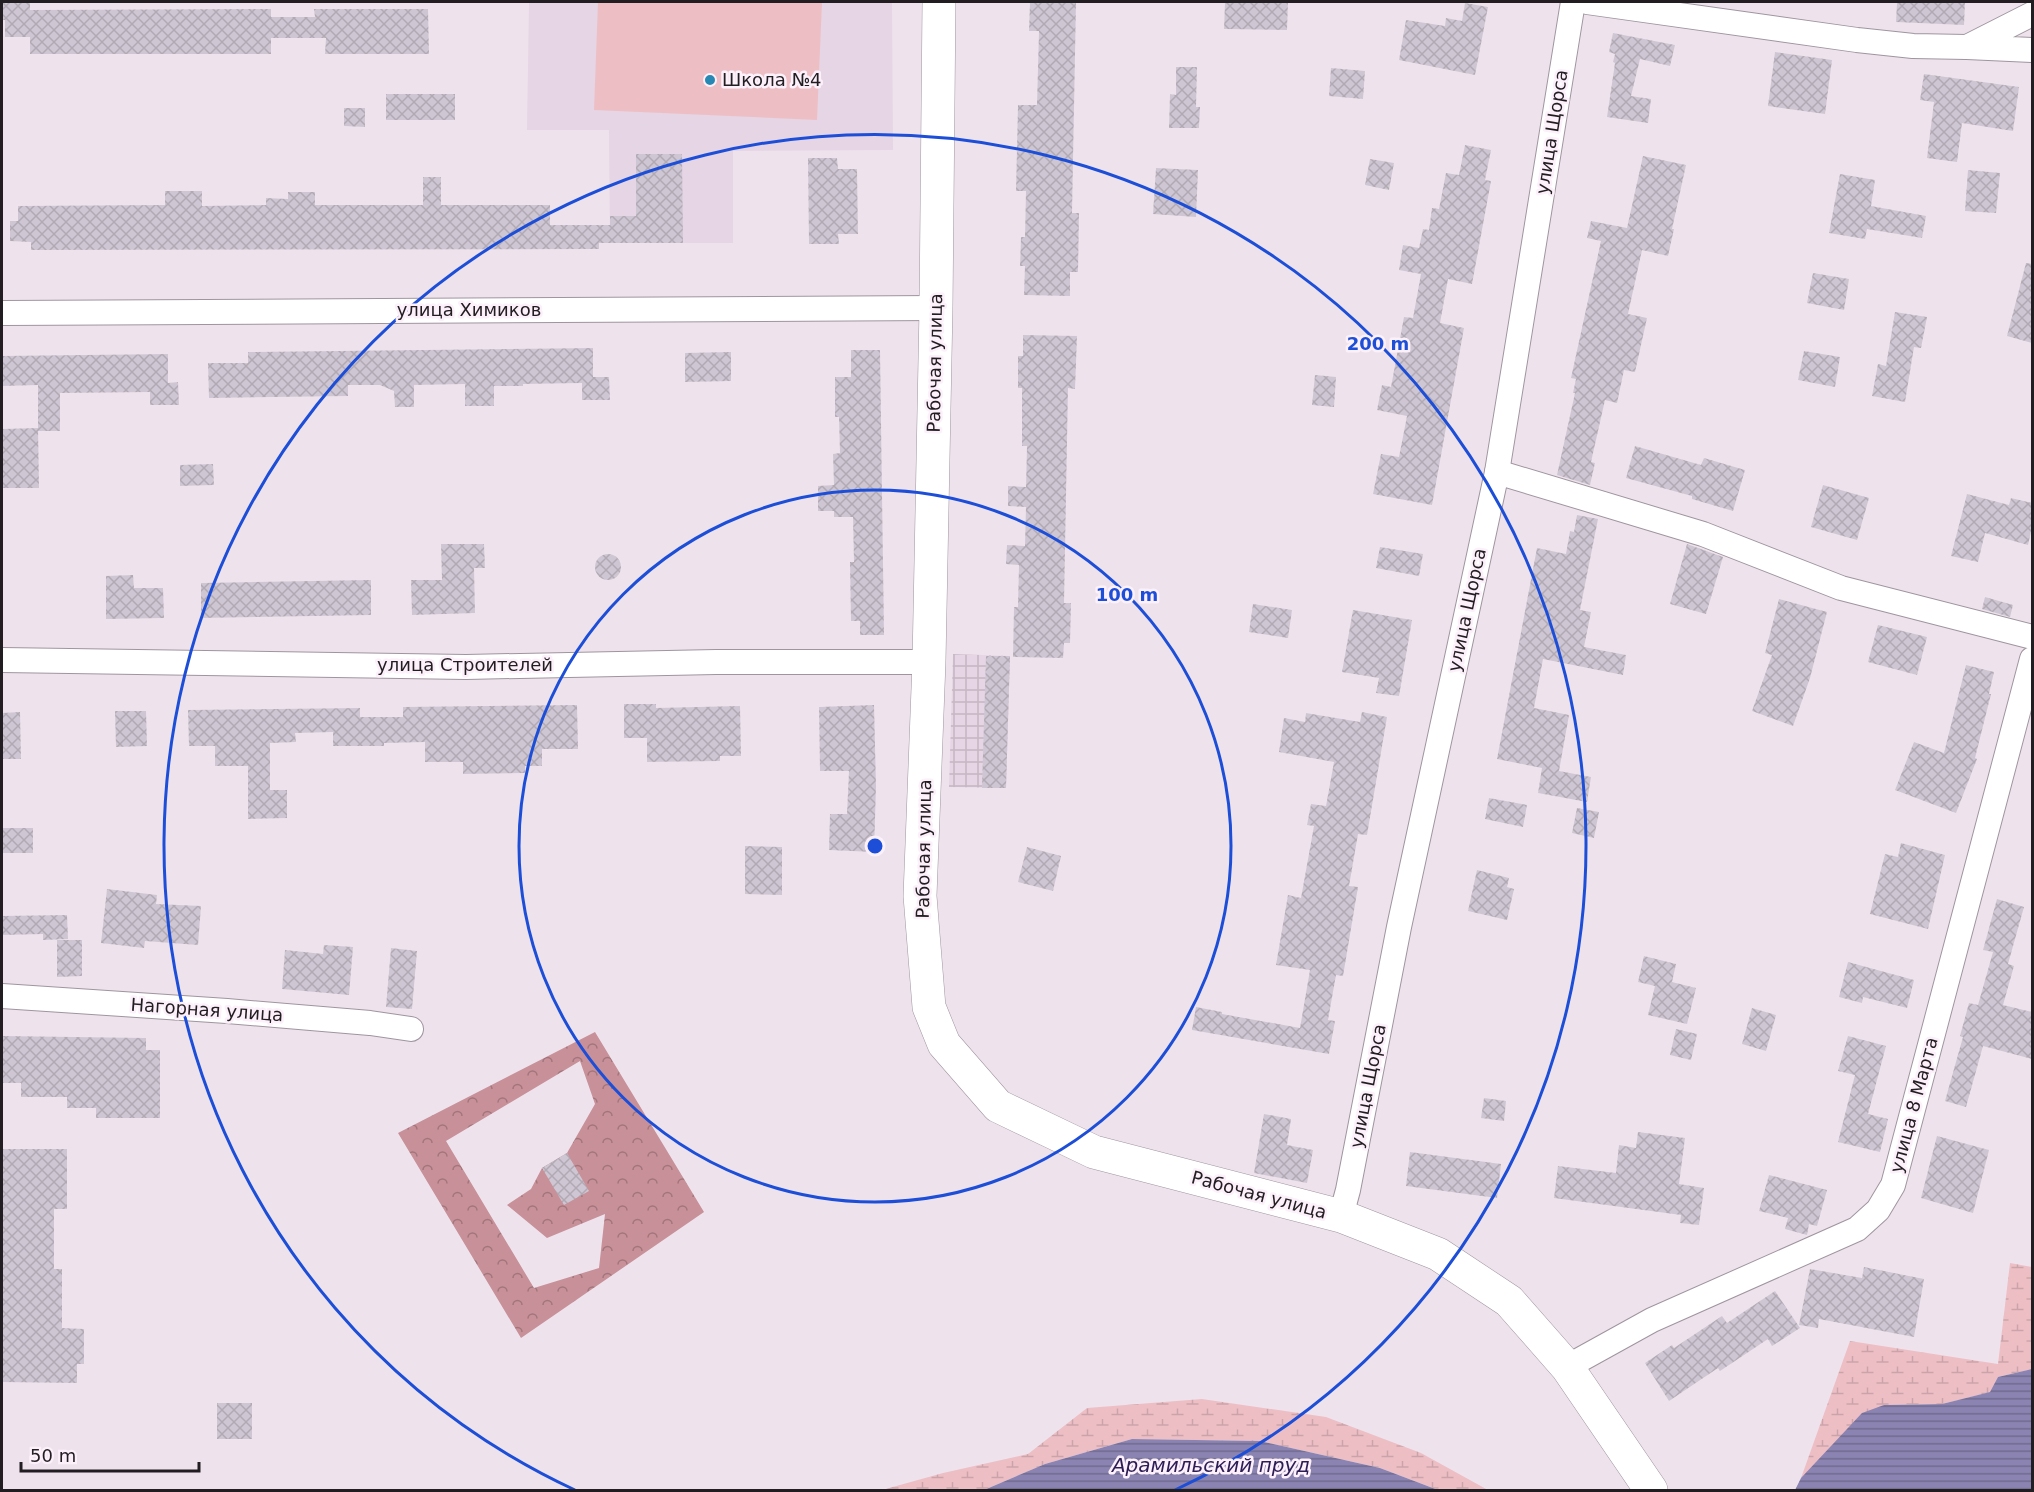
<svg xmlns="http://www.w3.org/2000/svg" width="2034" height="1492" viewBox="0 0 2034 1492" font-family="'DejaVu Sans',sans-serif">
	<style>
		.built { fill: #e6d5e4 }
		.industrial { fill: url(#industrial-grid) }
		.green { fill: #edbfc5 }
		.forest { fill: url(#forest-crowns); fill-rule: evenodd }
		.wetland { fill: url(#wetland-marsh) }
		.water { fill: url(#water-rules) }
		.building { fill: url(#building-cross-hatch) }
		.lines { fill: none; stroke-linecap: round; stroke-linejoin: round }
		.street-casing { stroke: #9f959e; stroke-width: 26 }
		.secondary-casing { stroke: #9f959e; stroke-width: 34 }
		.street { stroke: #fff; stroke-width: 24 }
		.secondary { stroke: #fff; stroke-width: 33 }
		.ring { fill: none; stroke: #1d4ed8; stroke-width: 3 }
		.poi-dot { fill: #2788b3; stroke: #fcf0fa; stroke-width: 2 }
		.labels { text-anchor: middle; stroke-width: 5; stroke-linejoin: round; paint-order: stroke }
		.poi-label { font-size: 18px; fill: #221d21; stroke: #fcf0fa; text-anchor: start }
		.street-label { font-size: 18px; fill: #221d21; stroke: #fcf0fa }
		.water-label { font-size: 20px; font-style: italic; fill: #2c1d56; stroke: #fcf0fa }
		.centre { fill: #1d4ed8; stroke: #fcf0fa; stroke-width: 3 }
		.ring-label { font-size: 18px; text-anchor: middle; font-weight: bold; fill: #1d4ed8; stroke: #fcf0fa; stroke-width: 5; stroke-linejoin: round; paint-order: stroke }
	</style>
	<defs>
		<pattern id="industrial-grid" width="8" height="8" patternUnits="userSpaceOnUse" patternTransform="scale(1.5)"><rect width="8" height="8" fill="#e6d5e4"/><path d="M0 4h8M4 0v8" fill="none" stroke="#c5b6c3"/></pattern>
		<pattern id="forest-crowns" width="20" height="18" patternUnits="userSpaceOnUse" patternTransform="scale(1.5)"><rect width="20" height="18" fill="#c89098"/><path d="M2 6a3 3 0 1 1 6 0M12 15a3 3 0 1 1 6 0" fill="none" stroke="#a2757c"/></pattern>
		<pattern id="wetland-marsh" width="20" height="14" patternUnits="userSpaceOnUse" patternTransform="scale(1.5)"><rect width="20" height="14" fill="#edbfc5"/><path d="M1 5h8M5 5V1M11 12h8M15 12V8" fill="none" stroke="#cba4a9"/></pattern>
		<pattern id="water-rules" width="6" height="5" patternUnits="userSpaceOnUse" patternTransform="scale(1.5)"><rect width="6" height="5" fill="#8b84b2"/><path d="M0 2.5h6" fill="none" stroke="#716b90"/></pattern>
		<pattern id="building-cross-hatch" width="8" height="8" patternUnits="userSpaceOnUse" patternTransform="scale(1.5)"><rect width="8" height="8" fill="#cec7d3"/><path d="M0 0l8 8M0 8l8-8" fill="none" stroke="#b1aab5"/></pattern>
	</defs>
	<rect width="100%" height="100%" fill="#eee3ed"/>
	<!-- built -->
	<polygon class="built" points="529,2 892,2 893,150 733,151 733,243 610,243 609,130 527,130"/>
	<!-- industrial -->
	<polygon class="industrial" points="953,654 1010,656 1006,788 949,787"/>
	<!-- green -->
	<polygon class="green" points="598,2 822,2 817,120 594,110"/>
	<!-- forest -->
	<path class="forest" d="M595,1032L704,1212L521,1338L398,1133ZM580,1061L595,1104L567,1153L542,1168L531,1189L507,1205L547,1238L605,1214L599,1268L534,1288L446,1141Z"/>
	<!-- wetland -->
	<g class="wetland">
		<polygon points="2010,1263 2032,1267 2032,1369 1998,1377 1991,1392 1942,1404 1884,1405 1801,1478 1850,1341 1998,1364"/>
		<polygon points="1202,1399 1326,1417 1421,1453 1488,1490 1438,1490 1380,1468 1260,1441 1132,1439 1045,1464 984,1490 882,1490 943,1473 1028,1454 1087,1408"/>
	</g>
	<!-- water -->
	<g class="water">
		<polygon points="2032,1369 2032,1490 1795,1490 1801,1478 1862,1413 1884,1405 1942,1404 1990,1392 1998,1377"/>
		<polygon points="1132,1439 1260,1441 1380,1468 1438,1490 984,1490 1045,1464"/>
	</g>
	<!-- building -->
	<g class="building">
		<polygon points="2,2 30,2 30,10 271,9 271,17 315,17 314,9 428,9 429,54 325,54 326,38 271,38 271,54 30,54 30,37 5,37 5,20 2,20"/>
		<polygon points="1030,2 1076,2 1072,213 1079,213 1078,272 1070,272 1070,296 1024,295 1025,266 1020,266 1021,237 1025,237 1026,191 1016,191 1018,105 1037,105 1039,31 1029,31"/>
		<polygon points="1225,2 1288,2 1287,30 1224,29"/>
		<polygon points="1897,2 1965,2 1964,25 1896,22"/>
		<polygon points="1465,3 1488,7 1475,75 1399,60 1406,20 1445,26 1446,18 1462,21"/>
		<polygon points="1613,33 1675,45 1670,66 1640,59 1631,96 1651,99 1648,123 1607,117 1615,63 1613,62 1615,54 1609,52"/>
		<polygon points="1775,52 1832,60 1825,114 1768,106"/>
		<polygon points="1176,67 1197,67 1196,107 1200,107 1199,128 1169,128 1170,94 1176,95"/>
		<polygon points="1331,68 1365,71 1363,99 1329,96"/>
		<polygon points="1924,74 2019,87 2013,131 1962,123 1957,162 1927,158 1934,102 1920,100"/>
		<rect x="386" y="94" width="69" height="26"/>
		<polygon points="344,108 365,108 365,127 344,126"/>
		<polygon points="1465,145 1491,150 1485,180 1491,181 1472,284 1448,279 1440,323 1464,328 1432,505 1373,494 1381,454 1399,457 1407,416 1377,410 1382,385 1391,387 1404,317 1413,318 1421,274 1399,270 1403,245 1419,248 1423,229 1429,230 1432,208 1439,209 1446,173 1459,175"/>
		<polygon points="636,154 682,154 683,243 599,243 599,249 31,250 31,242 10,241 10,221 18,221 18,206 165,205 165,191 202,191 202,206 266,205 266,198 288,199 288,192 315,192 315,205 423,205 423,177 441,177 441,205 550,205 550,225 610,225 610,216 636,216"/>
		<polygon points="1643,156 1686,165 1672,229 1674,229 1668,256 1642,250 1628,314 1647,318 1635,372 1624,370 1617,403 1605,400 1591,462 1595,463 1590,485 1557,475 1575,393 1573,393 1576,379 1571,378 1601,241 1587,238 1591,221 1627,228"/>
		<polygon points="808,158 837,158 838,169 857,169 858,234 838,234 839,244 809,244"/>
		<polygon points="1370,159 1394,163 1389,190 1365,185"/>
		<polygon points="1156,168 1198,170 1196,217 1153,214"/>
		<polygon points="1968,170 2000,173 1996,213 1965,211"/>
		<polygon points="1840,174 1875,180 1871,206 1926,216 1922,238 1867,229 1865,239 1829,233"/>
		<polygon points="2026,263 2032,264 2032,343 2007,336"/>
		<polygon points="1813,273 1849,279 1844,310 1807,303"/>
		<polygon points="1895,312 1927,317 1921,348 1914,347 1905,402 1872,396 1878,364 1886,366"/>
		<polygon points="1023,335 1077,336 1075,389 1068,388 1064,603 1071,603 1070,643 1064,643 1063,658 1013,657 1014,607 1018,607 1019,565 1006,564 1007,545 1025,546 1026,507 1008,506 1008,486 1026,487 1027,446 1022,446 1022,388 1018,388 1018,356 1023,356"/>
		<polygon points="593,348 593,377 609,377 610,400 582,400 582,383 523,384 523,386 494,386 494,406 465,406 465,384 414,385 414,407 395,407 394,391 380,385 348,385 348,396 209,398 208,363 248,363 248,352"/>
		<polygon points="851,350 880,350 884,635 860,635 860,621 851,621 850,562 854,562 853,517 834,517 834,511 818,511 818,486 834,485 833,454 840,453 839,417 835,417 835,377 851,377"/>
		<polygon points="1804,351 1840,357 1835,387 1798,380"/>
		<polygon points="731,352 731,381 685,382 685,353"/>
		<polygon points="168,354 168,383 178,382 179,405 150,405 150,392 60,393 60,431 38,431 38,385 2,386 2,356"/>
		<polygon points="1315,375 1336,377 1334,407 1312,405"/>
		<polygon points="38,428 39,488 2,488 2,429"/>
		<polygon points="1635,446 1701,465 1704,458 1745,470 1733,511 1692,499 1692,496 1626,478"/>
		<polygon points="213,464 214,485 180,486 180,465"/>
		<polygon points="1823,485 1869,498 1857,540 1811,527"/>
		<polygon points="1967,494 2009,505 2011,498 2032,503 2032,527 2028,545 1985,533 1978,562 1951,556"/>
		<polygon points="1577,515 1598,519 1580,610 1591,612 1584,647 1626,655 1623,675 1543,659 1534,708 1569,715 1559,771 1591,777 1587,802 1538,793 1542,768 1497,759 1537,548 1566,554 1570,531 1574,532"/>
		<polygon points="441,544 484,544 485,568 474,568 475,613 412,615 411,580 442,580"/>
		<polygon points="1687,544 1723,557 1706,614 1670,604"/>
		<polygon points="1380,547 1423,554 1419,576 1376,568"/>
		<circle cx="608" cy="567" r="13"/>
		<polygon points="133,575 134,588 163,588 164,618 106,619 106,576"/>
		<polygon points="371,580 371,615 201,618 201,583"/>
		<polygon points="1985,597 2013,605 2010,617 1982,609"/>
		<polygon points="1779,599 1827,612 1810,678 1793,726 1752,711 1772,655 1765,653"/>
		<polygon points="1253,604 1292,610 1288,638 1249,632"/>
		<polygon points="1353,610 1412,620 1399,696 1376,693 1379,678 1342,672"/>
		<polygon points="1878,625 1927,637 1917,675 1868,662"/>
		<polygon points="986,656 1010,656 1006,788 982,788"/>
		<polygon points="1966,665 1994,672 1989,694 1991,694 1975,758 1977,759 1956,813 1895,790 1914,742 1944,753"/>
		<polygon points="624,704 656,704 656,708 740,706 741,756 720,756 720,761 647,762 647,738 624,738"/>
		<polygon points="577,705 578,749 542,749 542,766 525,766 525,773 463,774 463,762 425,762 425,742 384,743 384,746 333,746 333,732 295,733 296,742 270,743 270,790 287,790 287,818 248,819 248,766 215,766 215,746 189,746 188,710 360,708 360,717 403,717 403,707"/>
		<polygon points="874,705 876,786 874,852 829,850 830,814 847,814 849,771 820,771 819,707"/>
		<polygon points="115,711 146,711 147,746 116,747"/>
		<polygon points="20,712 21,759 2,759 2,713"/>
		<polygon points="1362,712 1387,717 1367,835 1358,834 1349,886 1358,887 1343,976 1336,975 1328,1020 1335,1021 1329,1054 1192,1030 1196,1007 1222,1012 1222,1014 1300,1028 1310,970 1276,965 1288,895 1301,898 1314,826 1307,825 1311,804 1326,806 1334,762 1279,752 1284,718 1305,722 1306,713 1360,722"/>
		<polygon points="1489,798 1527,805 1523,827 1485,819"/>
		<polygon points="1577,808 1599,812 1594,838 1572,833"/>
		<rect x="2" y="828" width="31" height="25"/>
		<polygon points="1901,843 1945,855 1928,929 1870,914 1885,854 1898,857"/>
		<polygon points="745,846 782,847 782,895 745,894"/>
		<polygon points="1027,847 1061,856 1053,891 1018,882"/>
		<polygon points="1477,870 1509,878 1507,887 1514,889 1507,920 1468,911"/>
		<polygon points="107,889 157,895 156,904 201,906 198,945 145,941 144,948 101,943"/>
		<polygon points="1997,899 2024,907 2008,964 2014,966 2003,1005 2032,1012 2032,1059 1983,1046 1966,1107 1945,1101 1963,1037 1960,1036 1969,1003 1978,1005 1993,952 1983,950"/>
		<polygon points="67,915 68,939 43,940 43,934 2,935 2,916"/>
		<polygon points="57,940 82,940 82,976 57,977"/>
		<polygon points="324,945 353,947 349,995 282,989 285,950 323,954"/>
		<polygon points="391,948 417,951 412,1009 386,1007"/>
		<polygon points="1644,956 1676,964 1672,982 1696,988 1687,1024 1648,1015 1655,986 1638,982"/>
		<polygon points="1848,962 1914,980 1907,1008 1863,997 1862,1003 1839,997"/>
		<polygon points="1752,1008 1776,1015 1766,1051 1742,1044"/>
		<polygon points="1676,1029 1697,1034 1691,1060 1670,1055"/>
		<polygon points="2,1036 146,1038 146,1050 160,1050 160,1118 96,1118 96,1108 67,1108 67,1097 21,1097 21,1083 2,1083"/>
		<polygon points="1848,1036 1886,1046 1868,1114 1888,1119 1880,1152 1838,1142 1855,1075 1838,1071"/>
		<polygon points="1484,1098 1506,1101 1504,1121 1481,1118"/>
		<polygon points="1264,1114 1291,1119 1287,1145 1313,1150 1307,1183 1254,1173"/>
		<polygon points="1638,1132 1685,1138 1679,1184 1704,1188 1699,1225 1680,1223 1681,1215 1554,1198 1558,1166 1616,1173 1619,1145 1636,1148"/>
		<polygon points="1937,1136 1989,1150 1973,1213 1921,1198"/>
		<polygon points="2,1149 67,1149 67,1209 54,1209 54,1269 62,1269 62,1328 84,1329 84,1364 77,1364 77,1383 2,1382"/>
		<polygon points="1410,1152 1501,1164 1497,1198 1406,1186"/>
		<polygon points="567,1153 589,1191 564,1205 542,1168"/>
		<polygon points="1769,1175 1827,1190 1817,1226 1809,1224 1807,1235 1785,1229 1788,1218 1759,1211"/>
		<polygon points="1864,1267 1924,1279 1914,1337 1819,1319 1818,1328 1799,1325 1810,1269 1862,1278"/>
		<polygon points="1775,1291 1800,1328 1772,1346 1768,1339 1720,1371 1718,1368 1669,1401 1645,1363 1672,1345 1674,1348 1722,1316 1727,1323"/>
		<rect x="217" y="1403" width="35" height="36"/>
	</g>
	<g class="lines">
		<!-- street casing -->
		<g class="street-casing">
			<g id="street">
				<polyline points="1587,2 1857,40 1913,46 1967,47"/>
				<polyline points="2032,14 1967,47 2032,50"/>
				<polyline points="2,313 936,308"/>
				<polyline points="1497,472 1703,534 1841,588 2032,637"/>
				<polyline points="2,660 466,667 716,662 929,662"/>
				<polyline points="2,996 227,1011 370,1023 411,1029"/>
				<polyline points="1341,1216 1348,1190 1399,927 1497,472 1573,2"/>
				<polyline points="1567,1367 1652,1320 1857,1229 1878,1210 1893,1185 2032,659"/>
			</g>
		</g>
		<!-- secondary casing -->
		<g class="secondary-casing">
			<polyline id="secondary" points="939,2 936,308 929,662 920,896 929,1007 944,1044 998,1106 1094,1152 1341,1216 1438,1254 1509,1301 1567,1367 1651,1490"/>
		</g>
		<!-- street -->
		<use href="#street" class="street"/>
		<!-- secondary -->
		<use href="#secondary" class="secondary"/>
	</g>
	<!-- distance rings -->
	<g class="ring">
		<circle cx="875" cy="846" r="356"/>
		<path d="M575 1490A711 711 0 1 1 1175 1490"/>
	</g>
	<!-- markers -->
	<circle class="poi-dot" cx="710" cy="80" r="6"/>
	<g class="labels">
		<!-- poi labels -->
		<g class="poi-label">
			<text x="722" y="86">Школа №4</text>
		</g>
		<!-- street labels -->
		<g class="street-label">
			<text transform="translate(1552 132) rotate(-81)" y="6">улица Щорса</text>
			<text x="469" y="316">улица Химиков</text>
			<text transform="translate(935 363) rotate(-89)" y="6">Рабочая улица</text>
			<text transform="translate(1467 610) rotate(-78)" y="6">улица Щорса</text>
			<text x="465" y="671">улица Строителей</text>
			<text transform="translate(924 849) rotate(-89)" y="6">Рабочая улица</text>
			<text transform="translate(207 1010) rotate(4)" y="6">Нагорная улица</text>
			<text transform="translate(1368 1086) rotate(-79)" y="6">улица Щорса</text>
			<text transform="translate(1914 1105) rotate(-75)" y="6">улица 8 Марта</text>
			<text transform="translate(1259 1195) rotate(15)" y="6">Рабочая улица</text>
		</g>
		<!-- water labels -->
		<g class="water-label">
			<text x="1211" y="1472">Арамильский пруд</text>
		</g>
	</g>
	<circle cx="875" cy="846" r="9" class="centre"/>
	<g class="ring-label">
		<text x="1378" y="350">200 m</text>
		<text x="1127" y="601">100 m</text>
	</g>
	<!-- border -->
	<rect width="2034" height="1492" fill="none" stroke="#221d21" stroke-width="6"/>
	<!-- scale -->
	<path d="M21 1462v9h178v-9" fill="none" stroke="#221d21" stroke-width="3"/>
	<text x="30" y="1462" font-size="18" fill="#221d21" stroke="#fcf0fa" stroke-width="4.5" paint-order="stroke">50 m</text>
</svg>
